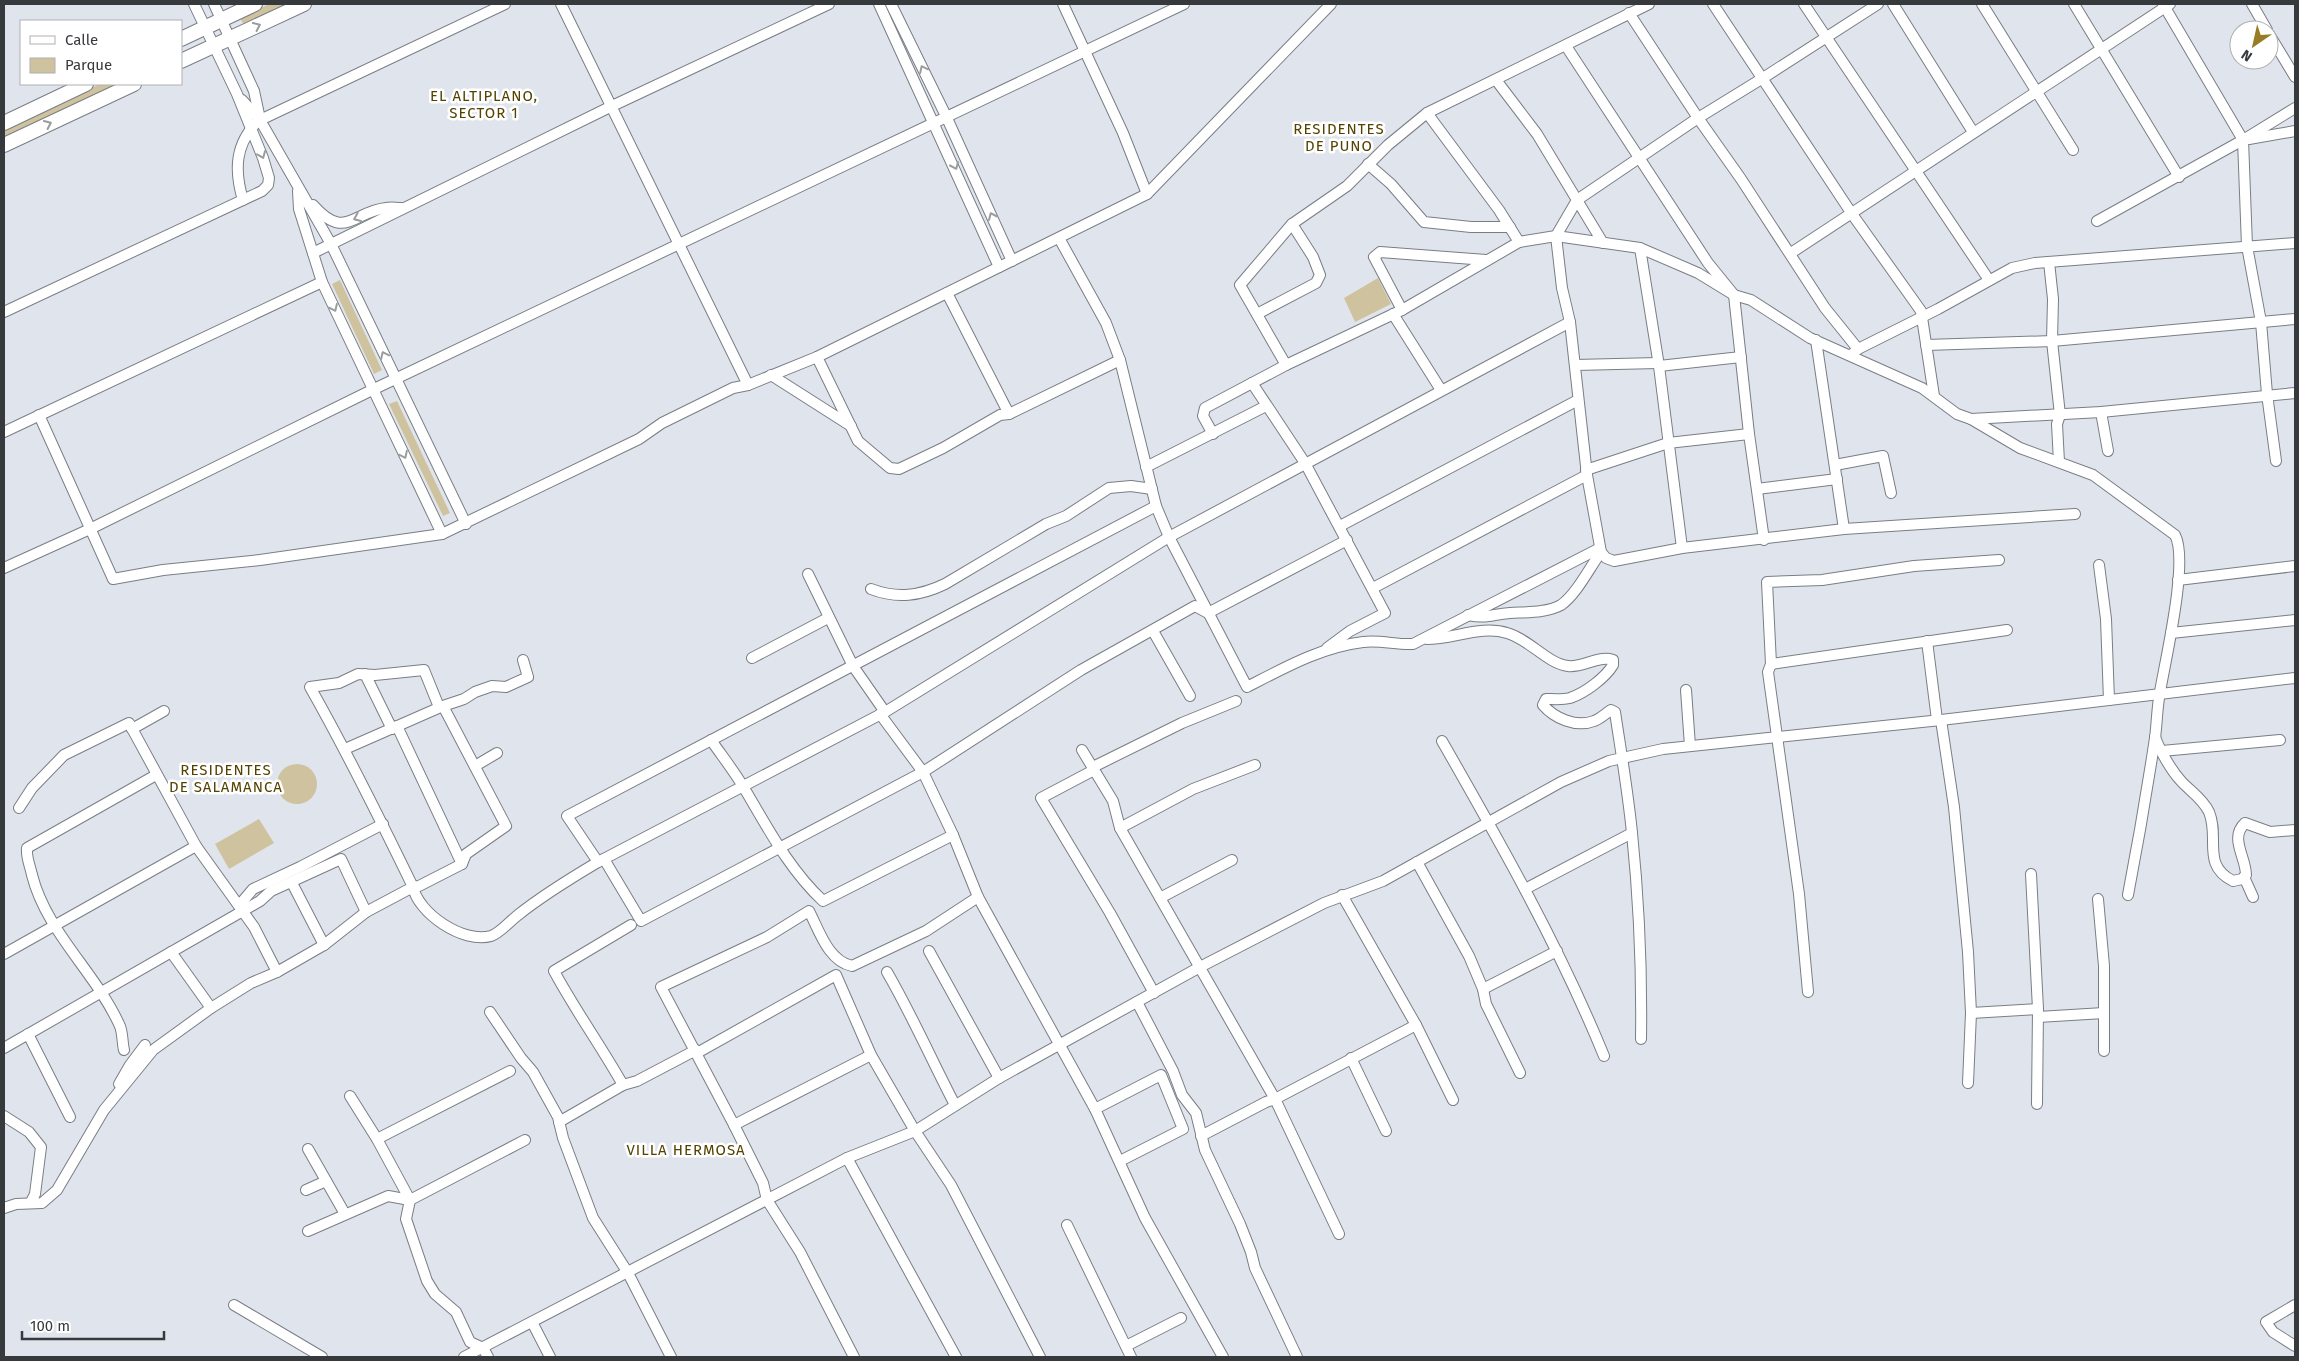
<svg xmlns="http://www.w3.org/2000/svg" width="2299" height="1361" viewBox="0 0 2299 1361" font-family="'Fira Sans',sans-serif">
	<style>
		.green { fill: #cfc39f }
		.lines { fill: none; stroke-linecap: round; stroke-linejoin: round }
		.minor-casing { stroke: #797e85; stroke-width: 12 }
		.major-casing { stroke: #797e85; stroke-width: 16 }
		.minor { stroke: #fff; stroke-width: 10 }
		.major { stroke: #fff; stroke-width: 14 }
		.oneway { stroke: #9b9c9e }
		.labels { text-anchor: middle; stroke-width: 5; stroke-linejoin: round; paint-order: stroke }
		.neighbourhood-label { font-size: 15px; letter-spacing: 1px; fill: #534200; stroke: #fff }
	</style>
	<rect width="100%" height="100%" fill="#e0e5ed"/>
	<!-- green -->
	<g class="green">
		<polygon points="269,4 293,4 245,27 240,18"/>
		<polygon points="100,84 122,84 4,139 4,129"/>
		<polygon points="1378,278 1391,304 1355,322 1344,298"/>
		<polygon points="340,280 382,370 374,374 332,284"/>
		<polygon points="397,401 450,513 443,516 389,404"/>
		<circle cx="297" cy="784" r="20"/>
		<polygon points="259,819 274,843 229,869 215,844"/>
	</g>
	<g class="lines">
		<!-- minor casing -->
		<g class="minor-casing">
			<g id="minor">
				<polyline points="214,4 254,91 260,119"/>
				<polyline points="561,4 748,385"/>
				<polyline points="879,4 999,267"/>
				<polyline points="891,4 946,116 1012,261"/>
				<polyline points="1063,4 1123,133 1147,194"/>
				<polyline points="1713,4 1852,214 1921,311 1934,396"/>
				<polyline points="1804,4 1989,280"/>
				<polyline points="1878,4 1763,78 1698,118 1577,200 1556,236 1562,288 1570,322 1587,475 1601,552 1606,558 1614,561 1682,548 1844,529 2075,514"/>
				<polyline points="1893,4 1973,132"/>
				<polyline points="1982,4 2073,150"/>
				<polyline points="2074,4 2179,177"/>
				<polyline points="2163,4 2243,140 2247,246 2261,322 2267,394 2276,461"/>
				<polyline points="2252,4 2267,30"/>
				<polyline points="1629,13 1698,118 1741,179 1825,308 1858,349"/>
				<polyline points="2269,34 2295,77"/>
				<polyline points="1566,46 1708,263 1734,295 1749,434 1764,540"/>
				<polyline points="1496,80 1537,134 1603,243"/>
				<polyline points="242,100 260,120 331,244 466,524"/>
				<polyline points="1427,113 1499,210 1519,242"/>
				<polyline points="2249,139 2295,131"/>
				<polyline points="1368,164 1391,184 1424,222 1471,227 1510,227"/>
				<polyline points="298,191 299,209 322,282 442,534"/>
				<path d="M243,200C234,170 235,144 258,121L505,4"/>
				<path d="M313,205C345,241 352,212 386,208C391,207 396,208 401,208"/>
				<polyline points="2097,221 2243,140 2295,108"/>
				<path d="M1059,238L1106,323L1120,360L1156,506L1169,537L1247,687C1284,668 1321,647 1363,642C1381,640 1397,645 1413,644L1600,548"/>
				<polyline points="1640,248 1659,366 1682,548"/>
				<polyline points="313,253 610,107 829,4"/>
				<polyline points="1791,253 2170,4"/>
				<polyline points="2049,262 2053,299 2052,341 2060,415 2057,424 2059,462"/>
				<polyline points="947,293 1009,414"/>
				<polyline points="1402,310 1374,257 1380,252 1486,260"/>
				<polyline points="4,312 262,191 268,185 269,178 263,158 237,94 194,4"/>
				<polyline points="1257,314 1316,283 1320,275 1313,257 1292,224"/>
				<polyline points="1393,314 1441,390"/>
				<polyline points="1816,340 1844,529"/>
				<polyline points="1926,345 2052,341 2295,319"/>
				<polyline points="1851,355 1858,349 1938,309 2012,268 2035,263 2295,243"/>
				<polyline points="817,357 858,441 890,468 899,469 943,448 1000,415 1009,414 1120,360"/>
				<polyline points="1286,365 1240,285 1292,224 1347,186 1388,145 1427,113 1649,4"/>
				<polyline points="1575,365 1658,363"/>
				<polyline points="1659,366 1741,357"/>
				<polyline points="771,375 851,426"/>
				<polyline points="1252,383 1305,463 1385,613 1350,631 1327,648"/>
				<polyline points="2101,412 2108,451"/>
				<polyline points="39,415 113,579 163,570 260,560 442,534 639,439 662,423 733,388 748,385 817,357 1147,194 1331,4"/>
				<polyline points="1971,419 2101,412 2295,393"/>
				<polyline points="4,432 322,282"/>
				<path d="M1213,434L1203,416L1205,408L1286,365L1402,310L1519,242L1556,236L1640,248L1698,273L1734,295L1751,300L1810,338L1922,388L1957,414L1971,419L2020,448L2093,475L2175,535C2189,561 2165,661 2160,692C2157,707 2157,723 2155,738C2147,791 2138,843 2128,895"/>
				<polyline points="1835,465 1883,456 1891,493"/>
				<polyline points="1146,467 1266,406"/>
				<polyline points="1586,470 1668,443 1749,434"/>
				<polyline points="1757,489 1837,479"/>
				<polyline points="1340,526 1578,400"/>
				<polyline points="2099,565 2106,619 2109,700"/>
				<polyline points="4,568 90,529 372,390 1184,4"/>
				<polyline points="808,574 853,666 885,712"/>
				<polyline points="2178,580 2295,566"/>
				<polyline points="1373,588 1587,475"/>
				<path d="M871,589C897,599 920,596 945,584L1046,524L1066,516L1109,488L1131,486L1152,489"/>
				<path d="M1468,615C1488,619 1492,614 1510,613C1526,612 1547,613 1561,605C1576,595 1590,567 1601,552"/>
				<polyline points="1153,631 1190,696"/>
				<polyline points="2171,633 2295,620"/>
				<path d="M1427,639C1453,639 1482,625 1507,633C1529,639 1548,664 1568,666C1583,668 1598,655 1613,660V665C1605,678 1585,693 1570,698C1562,700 1553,699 1546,699L1543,705C1554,718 1576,728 1594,721C1600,719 1605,714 1611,710L1615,712C1621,752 1628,792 1632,833C1639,901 1642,970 1641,1039"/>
				<polyline points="1927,641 1937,720"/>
				<polyline points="752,658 828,618"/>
				<polyline points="1771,664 2007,630"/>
				<polyline points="365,674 392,729"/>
				<polyline points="1686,690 1690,746"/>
				<path d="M439,707L424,670L375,675L358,674L339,683L310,687C347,752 380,819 413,887C418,913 463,944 491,936C500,933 510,921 518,915C543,895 571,878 598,862L885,712L1169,537L1570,322"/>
				<polyline points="880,714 923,772 953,835 978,897 1095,1109 1145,1218 1223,1357"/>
				<polyline points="1941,720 1954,807 1968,952 1971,1013 1968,1083"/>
				<polyline points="397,726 462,864"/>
				<polyline points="132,729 164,711"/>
				<path d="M2155,737C2160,751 2171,770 2181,781C2190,791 2203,799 2209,812C2220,838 2201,865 2233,881L2242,879L2246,875C2246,857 2229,838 2245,823L2270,832L2295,830"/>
				<path d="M711,740C722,756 734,771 744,788C768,828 788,868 823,901L953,835"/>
				<path d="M1442,741C1501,844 1559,946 1604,1056"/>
				<polyline points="345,749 443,706 464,699 475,692 492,686 506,687 528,677 523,660"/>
				<polyline points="1082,750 1113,801 1120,828 1275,1099 1339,1234"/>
				<polyline points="2162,751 2280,740"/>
				<polyline points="475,766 497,753"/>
				<polyline points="1093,767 1182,723 1236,701"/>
				<polyline points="1094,770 1041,798 1110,913 1154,993"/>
				<polyline points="19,808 32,788 64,755 129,723 196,846 254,927 277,972"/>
				<polyline points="1120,828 1193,789 1255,765"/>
				<polyline points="604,859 641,921 923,772 1081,670 1195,606 1208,613 1347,540"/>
				<polyline points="598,862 567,816 1156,506"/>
				<polyline points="1417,862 1469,956 1483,989 1486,1004 1520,1073"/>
				<polyline points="2031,874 2038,1009 2037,1104"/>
				<polyline points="2244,877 2253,897"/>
				<polyline points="292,883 324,945"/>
				<polyline points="1525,889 1632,833"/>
				<polyline points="1342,895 1416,1025 1453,1100"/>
				<polyline points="1160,898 1232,860"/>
				<polyline points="2098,899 2104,966 2104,1051"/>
				<polyline points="241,912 260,901 271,891 341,859 366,912"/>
				<polyline points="929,951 999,1078"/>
				<polyline points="171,952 211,1008"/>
				<polyline points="4,954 196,846"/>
				<path d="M887,972C912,1015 932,1061 955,1105"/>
				<polyline points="1483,989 1557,951"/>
				<polyline points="1808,992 1799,894 1768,672 1771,664 1767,582 1822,580 1914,566 1999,560"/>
				<polyline points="1137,1002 1173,1071 1182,1095 1196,1113 1205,1150 1240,1224 1251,1252 1255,1268 1297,1357"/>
				<polyline points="490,1012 521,1058 533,1072 558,1117 563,1138 593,1218 628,1273 671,1357"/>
				<polyline points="1971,1013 2038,1009"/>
				<polyline points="2038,1017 2104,1013"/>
				<polyline points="28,1034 70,1117"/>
				<polyline points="4,1048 241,912 242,902 253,889 300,867 383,824"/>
				<path d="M124,1050C122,1042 123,1031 119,1024C95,972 46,931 32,875C30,865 26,858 27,848L156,775"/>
				<polyline points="697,1053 836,975 871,1055 915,1131 951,1185 1040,1357"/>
				<polyline points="1351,1058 1386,1131"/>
				<polyline points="119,1084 130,1065 145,1045"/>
				<path d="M623,1085C601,1046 575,1010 554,971L631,925"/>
				<polyline points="350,1096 377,1139 410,1200 406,1219 427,1281 435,1294 456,1312 470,1342 483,1348 488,1357"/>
				<polyline points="1095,1109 1161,1075 1183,1129 1120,1161"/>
				<polyline points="4,1116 29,1132 41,1147 35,1194 31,1202"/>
				<polyline points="559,1122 623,1085 637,1081 696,1050"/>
				<polyline points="734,1125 871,1055"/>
				<polyline points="1201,1136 1266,1102 1275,1099 1416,1025"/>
				<polyline points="377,1139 510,1071"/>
				<polyline points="308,1149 345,1214"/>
				<polyline points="847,1158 956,1357"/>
				<polyline points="306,1190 326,1181"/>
				<polyline points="4,1208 16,1204 42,1203 57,1190 104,1110 153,1050 211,1008 251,983 277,972 324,945 366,912 413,887 419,886 462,864 466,854 506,826 443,706"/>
				<polyline points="1067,1225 1131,1357"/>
				<polyline points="308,1231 388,1196 410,1200 525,1140"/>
				<polyline points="234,1305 322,1357"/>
				<polyline points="2295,1305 2266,1322 2273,1332 2295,1346"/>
				<polyline points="532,1322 550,1357"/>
				<polyline points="1126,1346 1181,1318"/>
				<polyline points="464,1357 847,1158 915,1131 999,1078 1200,967 1324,903 1383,881 1561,782 1609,761 1663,749 1941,720 2295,678"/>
				<path d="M854,1357L800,1252L767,1200L763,1183L734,1125L661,987L767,937L809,911C819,930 828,961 852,966L926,931L978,897"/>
			</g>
		</g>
		<!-- major casing -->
		<g class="major-casing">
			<g id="major">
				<polyline points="181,39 255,4"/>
				<polyline points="181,61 304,4"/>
				<polyline points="4,123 86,84"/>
				<polyline points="4,145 134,84"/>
			</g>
		</g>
		<!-- minor -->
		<use href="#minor" class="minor"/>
		<!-- major -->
		<use href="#major" class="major"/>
	</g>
	<!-- one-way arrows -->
	<defs><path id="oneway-chevron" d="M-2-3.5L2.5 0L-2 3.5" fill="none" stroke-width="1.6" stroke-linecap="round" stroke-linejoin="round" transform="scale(1.25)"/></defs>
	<g class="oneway">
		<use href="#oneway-chevron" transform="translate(257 26) rotate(-25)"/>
		<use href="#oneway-chevron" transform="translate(923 69) rotate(-116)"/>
		<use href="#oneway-chevron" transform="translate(48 124) rotate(-25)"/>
		<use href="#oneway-chevron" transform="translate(262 155) rotate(68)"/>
		<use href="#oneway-chevron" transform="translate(955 166) rotate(66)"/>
		<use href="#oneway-chevron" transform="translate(992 216) rotate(-114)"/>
		<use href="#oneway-chevron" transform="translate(357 218) rotate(157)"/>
		<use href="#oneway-chevron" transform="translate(334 308) rotate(65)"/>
		<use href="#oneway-chevron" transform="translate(384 355) rotate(-115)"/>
		<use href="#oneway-chevron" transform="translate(404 455) rotate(64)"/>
	</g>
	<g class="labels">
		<!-- neighbourhood labels -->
		<g class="neighbourhood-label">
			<text x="484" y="101">EL ALTIPLANO,<tspan x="484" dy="17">SECTOR 1</tspan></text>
			<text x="1339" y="134">RESIDENTES<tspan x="1339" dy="17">DE PUNO</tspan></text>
			<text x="226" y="775">RESIDENTES<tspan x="226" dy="17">DE SALAMANCA</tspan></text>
			<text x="686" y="1155">VILLA HERMOSA</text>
		</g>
	</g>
	<!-- border -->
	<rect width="2299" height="1361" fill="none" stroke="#373a3d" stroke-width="10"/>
	<!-- legend -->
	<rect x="20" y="20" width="162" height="65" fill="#ffffff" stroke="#afb0b1"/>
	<rect x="30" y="36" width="25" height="8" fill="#ffffff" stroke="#afb0b1"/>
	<text x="65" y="45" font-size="15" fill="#373a3d">Calle</text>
	<rect x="30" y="58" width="25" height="15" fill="#cfc39f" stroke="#afb0b1"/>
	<text x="65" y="70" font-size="15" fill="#373a3d">Parque</text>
	<!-- north arrow -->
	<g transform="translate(2254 45) rotate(214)"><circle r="24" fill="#ffffff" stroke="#afb0b1"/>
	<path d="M0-4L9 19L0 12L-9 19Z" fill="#977d25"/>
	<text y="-8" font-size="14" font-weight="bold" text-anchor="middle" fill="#373a3d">N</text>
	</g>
	<!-- scale -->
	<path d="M22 1331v8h142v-8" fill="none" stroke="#373a3d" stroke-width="2.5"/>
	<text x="30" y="1331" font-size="15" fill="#373a3d" stroke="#ffffff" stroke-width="4" paint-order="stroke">100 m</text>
</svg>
